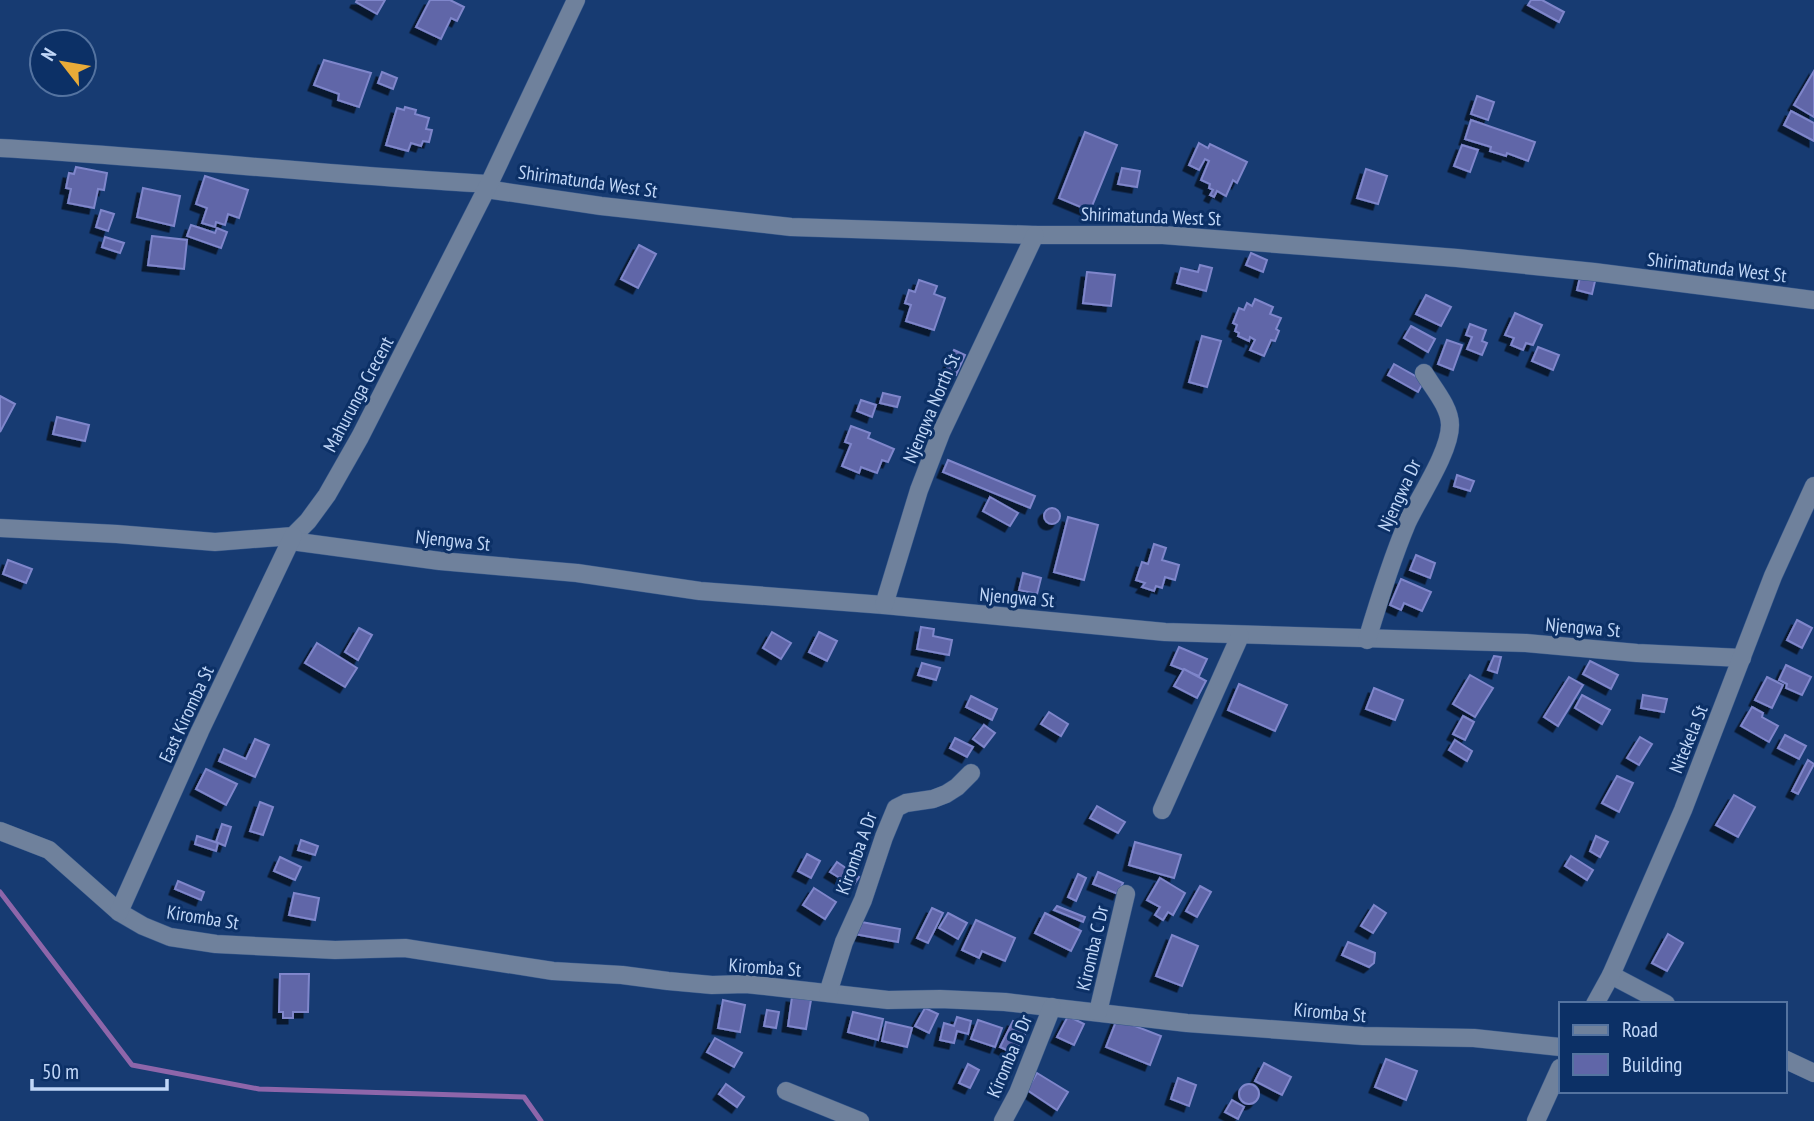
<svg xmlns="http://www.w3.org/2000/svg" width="1814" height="1121" viewBox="0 0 1814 1121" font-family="'PT Sans Narrow',sans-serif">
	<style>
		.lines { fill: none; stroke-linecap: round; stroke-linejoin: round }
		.stream { stroke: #8e66aa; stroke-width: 5 }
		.building { fill: #6066a8; stroke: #7f86cb; stroke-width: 2; filter: url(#shadow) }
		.minor-casing { stroke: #36578a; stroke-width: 19 }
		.minor { stroke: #6f819c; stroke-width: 18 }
		.labels { text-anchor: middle; stroke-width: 6; stroke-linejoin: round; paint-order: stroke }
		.street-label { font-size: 19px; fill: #c1d7f8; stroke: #0c3066 }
	</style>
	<defs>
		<filter id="shadow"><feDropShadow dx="-5.5" dy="5.5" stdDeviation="0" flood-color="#0009"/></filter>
	</defs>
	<rect width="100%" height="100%" fill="#173b72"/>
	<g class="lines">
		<!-- stream -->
		<polyline class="stream" points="0,892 132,1065 259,1089 524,1097 541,1121"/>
	</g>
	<!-- building -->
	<g class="building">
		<polygon points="357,0 385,0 377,14 356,2"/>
		<polygon points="430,0 450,0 464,7 457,21 451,18 441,39 416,27"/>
		<polygon points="1531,0 1542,0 1564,12 1559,22 1528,5"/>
		<polygon points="324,60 371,73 359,107 338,100 339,94 314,85"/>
		<polygon points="1814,71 1814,117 1794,105"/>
		<polygon points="382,72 397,78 393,89 378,83"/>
		<polygon points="1477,96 1494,102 1488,120 1471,114"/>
		<polygon points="405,107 416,110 415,114 429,118 426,129 432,130 429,142 423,141 421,146 411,143 408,151 386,145 397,108 404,110"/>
		<polygon points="1791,111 1814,123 1814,141 1784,125"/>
		<polygon points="1471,120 1535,142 1528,161 1507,153 1506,156 1490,151 1491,147 1465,139"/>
		<polygon points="1085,132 1117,145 1090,211 1059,198"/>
		<polygon points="1199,143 1208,148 1210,144 1247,162 1237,183 1233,180 1226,196 1217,191 1214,197 1210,195 1213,190 1209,188 1210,184 1201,180 1209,161 1205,159 1199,170 1189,165"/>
		<polygon points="1462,145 1478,150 1470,172 1454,166"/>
		<polygon points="76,167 107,173 104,190 98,189 94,208 68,203 71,189 66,188 69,173 74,174"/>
		<polygon points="1122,168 1140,171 1137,187 1118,184"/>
		<polygon points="1366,169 1387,176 1378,204 1357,198"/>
		<polygon points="205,176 248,190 239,218 228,214 225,225 216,222 215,227 202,223 207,208 196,204"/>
		<polygon points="143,188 180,196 174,226 137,217"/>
		<polygon points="101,210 114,214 108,231 96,227"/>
		<polygon points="191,225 215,233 217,228 227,232 221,248 187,236"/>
		<polygon points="152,236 187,240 184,269 148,265"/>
		<polygon points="105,237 124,243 120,253 102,247"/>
		<polygon points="639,245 656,254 638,288 621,279"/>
		<polygon points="1251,253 1267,260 1263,272 1246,265"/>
		<polygon points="1200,265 1212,268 1206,291 1177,283 1181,268 1198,272"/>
		<polygon points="1087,272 1115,275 1111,306 1083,303"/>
		<polygon points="1581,273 1596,277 1592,294 1577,290"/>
		<polygon points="919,280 937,286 934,294 945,298 934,330 906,321 911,305 905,303 909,290 915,292"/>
		<polygon points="1426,295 1451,307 1441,326 1416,314"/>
		<polygon points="1255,299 1273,307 1270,314 1281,318 1276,329 1279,331 1275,341 1271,340 1264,356 1250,350 1255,340 1250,337 1249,341 1238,336 1239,333 1235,331 1237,325 1233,323 1239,308 1244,310 1247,303 1252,306"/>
		<polygon points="1515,313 1542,325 1533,345 1526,343 1523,350 1511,345 1514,338 1505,335"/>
		<polygon points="1470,324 1486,330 1482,341 1487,343 1482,355 1467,349 1472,337 1466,335"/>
		<polygon points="1411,326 1435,339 1428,352 1404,338"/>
		<polygon points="1202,336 1221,341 1207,387 1189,382"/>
		<polygon points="1447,340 1462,345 1453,370 1438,364"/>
		<polygon points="1538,347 1559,355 1553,370 1532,361"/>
		<polygon points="954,350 965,355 956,375 946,371"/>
		<polygon points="1394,364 1424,381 1418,392 1388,375"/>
		<polygon points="883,393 900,397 897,407 880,403"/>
		<polygon points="0,396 15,404 0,432"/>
		<polygon points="861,400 876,405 872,417 857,411"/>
		<polygon points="57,417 89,425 85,441 53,434"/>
		<polygon points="851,426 870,433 868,438 894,449 888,462 882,460 877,473 861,467 859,473 842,466 851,444 845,442"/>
		<polygon points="948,460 1035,496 1030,508 943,472"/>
		<polygon points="1457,475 1474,481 1470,491 1454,486"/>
		<polygon points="990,497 1018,513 1010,526 983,511"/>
		<circle cx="1052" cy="516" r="8"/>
		<polygon points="1068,517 1098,525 1084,580 1054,572"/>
		<polygon points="1154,544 1166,548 1162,560 1179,565 1175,580 1165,577 1162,588 1156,586 1154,591 1142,587 1145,583 1136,580 1142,562 1148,564"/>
		<polygon points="1416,555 1435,563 1430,578 1410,570"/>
		<polygon points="8,560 32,569 26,583 3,574"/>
		<polygon points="1023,573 1041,578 1037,594 1019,590"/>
		<polygon points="1401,579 1431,592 1422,611 1404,603 1401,610 1390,605"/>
		<polygon points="1797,620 1812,628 1802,648 1787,640"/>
		<polygon points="921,627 934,629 933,636 952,640 949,655 917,649"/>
		<polygon points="359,628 372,635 358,660 345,652"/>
		<polygon points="772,632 791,643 781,659 763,648"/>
		<polygon points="819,632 837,641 827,661 809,652"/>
		<polygon points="317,643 357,668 345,687 305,663"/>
		<polygon points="1179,647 1207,659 1199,676 1171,665"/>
		<polygon points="1494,656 1501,657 1497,673 1488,670"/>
		<polygon points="1590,661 1618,675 1611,689 1583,674"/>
		<polygon points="922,663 940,668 936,680 918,675"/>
		<polygon points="1786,665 1811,677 1802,695 1786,688 1787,684 1779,680"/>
		<polygon points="1184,669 1206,681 1197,698 1174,686"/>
		<polygon points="1470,675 1493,688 1475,717 1453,704"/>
		<polygon points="1569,677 1583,685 1558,726 1544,717"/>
		<polygon points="1767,677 1783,685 1772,708 1755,700"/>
		<polygon points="1239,684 1287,705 1275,731 1228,710"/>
		<polygon points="1374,688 1403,700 1395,720 1366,709"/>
		<polygon points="1582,695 1610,710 1602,724 1575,708"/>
		<polygon points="1643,695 1667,699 1664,712 1641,708"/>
		<polygon points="971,696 997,709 992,720 966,707"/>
		<polygon points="1752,707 1763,713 1762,717 1778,726 1769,742 1741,726"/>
		<polygon points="1049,712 1068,724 1061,736 1041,724"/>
		<polygon points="1463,716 1474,722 1465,740 1453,734"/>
		<polygon points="984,725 995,733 984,747 973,739"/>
		<polygon points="1785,735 1806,746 1799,759 1778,748"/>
		<polygon points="1640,737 1652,744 1639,765 1627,758"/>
		<polygon points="955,738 973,747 967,757 950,748"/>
		<polygon points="255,739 269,745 255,777 219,761 224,749 246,759"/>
		<polygon points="1455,740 1472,751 1467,761 1449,750"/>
		<polygon points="1808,760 1814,764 1798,794 1792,791"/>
		<polygon points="206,769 237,784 226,805 196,789"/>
		<polygon points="1617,776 1633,783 1619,812 1602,803"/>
		<polygon points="1734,795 1755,807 1738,837 1716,825"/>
		<polygon points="260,802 273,807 263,835 250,831"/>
		<polygon points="1097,806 1125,822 1118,833 1090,818"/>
		<polygon points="222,824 231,827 225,846 216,842"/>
		<polygon points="197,836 218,843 216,851 195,844"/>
		<polygon points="1596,836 1608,842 1600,857 1590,851"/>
		<polygon points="301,840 318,846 315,855 298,850"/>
		<polygon points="1135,842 1181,855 1174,878 1129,865"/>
		<polygon points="807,854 820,861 811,878 798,871"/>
		<polygon points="1571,856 1593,870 1587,880 1565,866"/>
		<polygon points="280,857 301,867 295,880 274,871"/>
		<polygon points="837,862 859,877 853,886 830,872"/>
		<polygon points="1098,872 1123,883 1118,894 1093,884"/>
		<polygon points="1078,874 1086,878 1076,901 1068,897"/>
		<polygon points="1160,878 1185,893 1173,915 1168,912 1163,920 1155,915 1160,907 1147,900"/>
		<polygon points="178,881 204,892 201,900 175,889"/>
		<polygon points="1200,886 1211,892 1197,917 1186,911"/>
		<polygon points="814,888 836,902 825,919 803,905"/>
		<polygon points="294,893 319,898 315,920 289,915"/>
		<polygon points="1374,905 1386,913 1373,933 1361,926"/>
		<polygon points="1057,906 1085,917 1083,922 1054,910"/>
		<polygon points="932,908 943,913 928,943 917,938"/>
		<polygon points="948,913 967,923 958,939 939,928"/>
		<polygon points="1045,913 1081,931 1071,951 1035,933"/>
		<polygon points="976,920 1015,938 1005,961 982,951 979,958 962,950"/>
		<polygon points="856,921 900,929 898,942 854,934"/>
		<polygon points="1668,934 1683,943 1667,971 1652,963"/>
		<polygon points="1172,935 1198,946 1182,986 1156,976"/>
		<polygon points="1348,942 1375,953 1374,963 1369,967 1342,955"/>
		<polygon points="280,974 309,974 308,1012 293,1012 293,1018 283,1018 283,1012 279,1012"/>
		<polygon points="792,997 811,1000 806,1029 788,1026"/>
		<polygon points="723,1000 745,1005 740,1032 718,1028"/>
		<polygon points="925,1008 938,1014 929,1033 915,1026"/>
		<polygon points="767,1010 779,1012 776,1028 764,1026"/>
		<polygon points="853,1012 883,1019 878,1040 848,1032"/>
		<polygon points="1068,1016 1084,1024 1074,1045 1057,1037"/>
		<polygon points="957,1017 971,1021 968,1034 957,1031 954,1043 940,1040 944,1023 954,1026"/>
		<polygon points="1117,1019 1161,1036 1150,1065 1106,1047"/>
		<polygon points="978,1020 1002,1028 995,1047 971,1039"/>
		<polygon points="1013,1021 1028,1028 1015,1054 1000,1047"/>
		<polygon points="886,1022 912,1028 907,1047 882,1041"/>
		<polygon points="715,1038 742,1053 734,1067 707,1052"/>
		<polygon points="1386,1059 1417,1071 1406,1100 1375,1087"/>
		<polygon points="1264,1063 1291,1077 1282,1095 1255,1081"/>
		<polygon points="968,1064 979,1070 970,1088 959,1083"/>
		<polygon points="1037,1073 1068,1092 1057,1110 1027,1090"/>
		<polygon points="1178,1078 1196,1085 1189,1106 1171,1099"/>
		<polygon points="726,1084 744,1097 737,1107 719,1094"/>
		<circle cx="1249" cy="1094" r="10"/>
		<polygon points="1232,1100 1244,1107 1238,1119 1225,1112"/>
	</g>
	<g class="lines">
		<!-- minor casing -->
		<g class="minor-casing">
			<g id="minor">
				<path d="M0,148C163,157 326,175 489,184"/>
				<polyline points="486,189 601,206 791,227 1035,235 1163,235 1457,258 1594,272 1814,300"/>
				<polyline points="0,528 117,534 215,542 293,536 308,521 327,495 360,437 489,184 576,0"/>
				<polyline points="291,541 440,561 577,573 700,591 884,605 1165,632 1526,643 1637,653 1742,658"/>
				<polyline points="884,605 919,490 941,433 1035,235"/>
				<path d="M1367,640C1379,600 1391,561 1407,523C1419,497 1450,452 1450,425C1450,407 1433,388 1424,373"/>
				<polyline points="1162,810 1240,636"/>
				<polyline points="0,831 49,850 119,912 143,926 170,937 216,944 335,950 405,948 553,971 622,975 668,981 712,985 746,984 888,1000 940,999 1005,1002 1187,1023 1363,1036 1474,1038 1560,1047"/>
				<polyline points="119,912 200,731 293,536"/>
				<polyline points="1611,975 1666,1004"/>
				<polyline points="828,993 844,942 863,900 884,837 896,808 906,803 933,799 946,794 957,787 971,773"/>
				<polyline points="1595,1004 1611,975 1683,810 1773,576 1814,486"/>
				<polyline points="1098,1012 1126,894"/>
				<polyline points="1784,1059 1814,1073"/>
				<polyline points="786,1091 860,1121"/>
				<polyline points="1003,1121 1018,1093 1052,1007"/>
				<polyline points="1536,1121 1560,1068"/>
			</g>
		</g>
		<!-- minor -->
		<use href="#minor" class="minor"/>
	</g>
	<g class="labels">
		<!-- street labels -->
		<g class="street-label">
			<text transform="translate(588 181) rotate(8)" y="7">Shirimatunda West St</text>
			<text transform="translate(1151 216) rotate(2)" y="7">Shirimatunda West St</text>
			<text transform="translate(1717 267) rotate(7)" y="7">Shirimatunda West St</text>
			<text transform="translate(358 394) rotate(-62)" y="7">Mahurunga Crecent</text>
			<text transform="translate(931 408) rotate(-67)" y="7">Njengwa North St</text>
			<text transform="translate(1399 495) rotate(-65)" y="7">Njengwa Dr</text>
			<text transform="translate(453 540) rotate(6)" y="7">Njengwa St</text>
			<text transform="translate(1017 597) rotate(5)" y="7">Njengwa St</text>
			<text transform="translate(1583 627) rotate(5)" y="7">Njengwa St</text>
			<text transform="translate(186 714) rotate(-65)" y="7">East Kiromba St</text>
			<text transform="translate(1688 739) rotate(-68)" y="7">Nitekela St</text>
			<text transform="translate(856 853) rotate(-70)" y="7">Kiromba A Dr</text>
			<text transform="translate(203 917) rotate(9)" y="7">Kiromba St</text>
			<text transform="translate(1092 948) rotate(-77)" y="7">Kiromba C Dr</text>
			<text transform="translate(765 967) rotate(4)" y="7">Kiromba St</text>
			<text transform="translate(1330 1012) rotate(5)" y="7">Kiromba St</text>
			<text transform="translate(1009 1056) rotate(-67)" y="7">Kiromba B Dr</text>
		</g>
	</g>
	<!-- legend -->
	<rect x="1559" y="1002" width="228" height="91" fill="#0c3066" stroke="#5473a0" stroke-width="2"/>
	<rect x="1573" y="1025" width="35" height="10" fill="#6f819c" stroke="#5473a0" stroke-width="2"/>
	<text x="1622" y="1037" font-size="21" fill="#c1d7f8">Road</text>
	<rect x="1573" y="1054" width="35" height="21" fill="#6066a8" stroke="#5473a0" stroke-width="2"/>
	<text x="1622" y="1072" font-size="21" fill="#c1d7f8">Building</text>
	<!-- north arrow -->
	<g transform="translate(63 63) rotate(301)"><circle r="33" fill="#0c3066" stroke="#5473a0" stroke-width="2"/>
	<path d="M0-5L12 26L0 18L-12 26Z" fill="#e9ab38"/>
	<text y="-10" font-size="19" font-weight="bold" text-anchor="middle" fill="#c1d7f8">N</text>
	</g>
	<!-- scale -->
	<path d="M32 1079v10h135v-10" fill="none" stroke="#c1d7f8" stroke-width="3.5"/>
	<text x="42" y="1079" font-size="21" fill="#c1d7f8" stroke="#0c3066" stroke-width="5" paint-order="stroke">50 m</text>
</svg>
